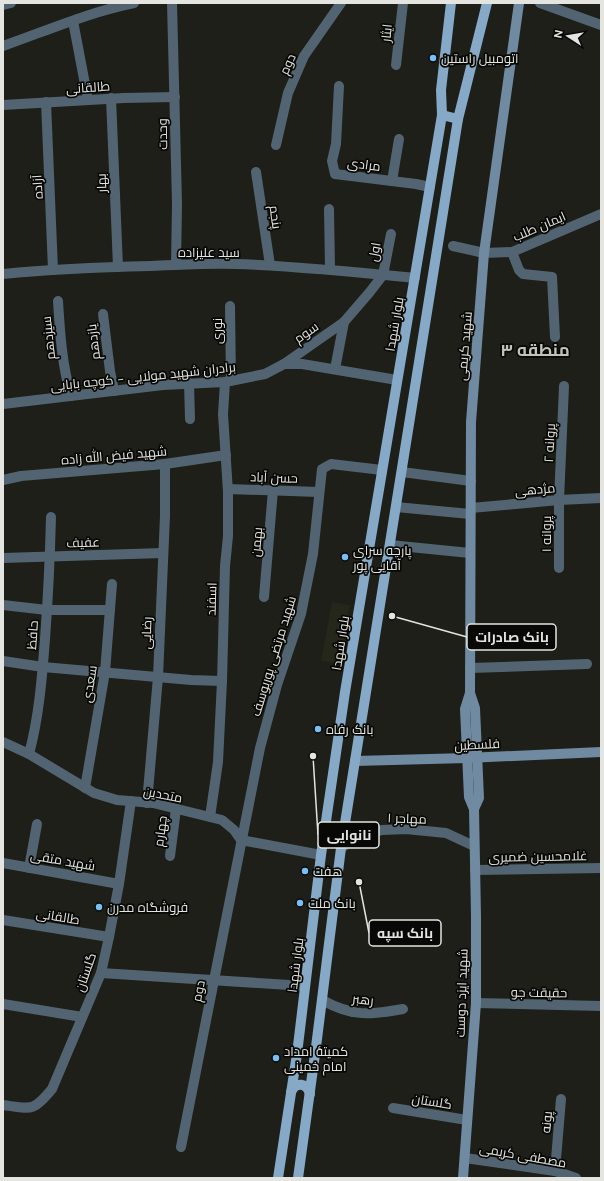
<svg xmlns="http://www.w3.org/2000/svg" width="604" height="1181" viewBox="0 0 604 1181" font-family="'DM Sans',Cairo,sans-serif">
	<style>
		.built { fill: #242719 }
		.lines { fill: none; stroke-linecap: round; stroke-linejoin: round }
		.street { stroke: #526371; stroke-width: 10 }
		.secondary { stroke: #6f8aa1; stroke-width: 10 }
		.primary { stroke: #85a9c6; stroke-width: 10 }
		.poi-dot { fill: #77bff7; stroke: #080906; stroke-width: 1.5 }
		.labels { text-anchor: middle; stroke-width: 3.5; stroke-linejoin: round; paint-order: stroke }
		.street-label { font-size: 13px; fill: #e4e5e0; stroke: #080906 }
		.poi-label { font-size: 13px; fill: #e4e5e0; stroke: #080906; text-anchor: start }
		.district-label { font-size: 17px; font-weight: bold; fill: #c2c4ba; stroke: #080906 }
		.leader { fill: none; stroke: #e4e5e0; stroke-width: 1.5 }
		.callout-dot { fill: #e4e5e0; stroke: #080906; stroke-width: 1.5 }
		.callout { fill: #080906; stroke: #e4e5e0; stroke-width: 1.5 }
		.callout-label { font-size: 14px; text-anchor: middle; font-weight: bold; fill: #e4e5e0 }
	</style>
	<rect width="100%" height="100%" fill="#1d1f18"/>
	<!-- built -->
	<polygon class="built" points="332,602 350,605 339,664 321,661"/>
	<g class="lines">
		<!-- street -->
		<g class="street">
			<polyline points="172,3 177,204 176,265"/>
			<polyline points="540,3 601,25"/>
			<polyline points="3,5 11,3"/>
			<polyline points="73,21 88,100"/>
			<path d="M3,46C46,31 89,12 134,3"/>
			<polyline points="396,65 403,3"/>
			<polyline points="339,86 336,144 332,161 335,174 416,184 430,187"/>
			<polyline points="111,98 118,267"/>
			<polyline points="46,102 53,270"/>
			<polyline points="3,105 124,98 175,97"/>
			<polyline points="276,145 288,93 304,56 341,3"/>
			<polyline points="256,172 270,265"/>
			<polyline points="392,181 399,139"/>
			<polyline points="329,209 330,269"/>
			<polyline points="453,246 484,253 512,252 601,214"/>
			<polyline points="512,252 519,270 523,274 552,277 555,337"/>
			<path d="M3,274C52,269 102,267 151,266C180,265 208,263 236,264C296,266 355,272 415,278"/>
			<path d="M58,301C60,333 62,365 71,396"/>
			<polyline points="230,306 231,381"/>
			<polyline points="103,314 110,371 114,391"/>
			<polyline points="284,364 302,364 397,380"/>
			<polyline points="335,369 344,322"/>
			<polyline points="189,383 190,419"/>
			<polyline points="3,404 163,385 225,382 265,374 284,364 344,322 369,293 383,275 391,234"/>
			<polyline points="402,472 471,481"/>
			<polyline points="3,480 21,476 165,464 226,455"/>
			<polyline points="228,489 319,492"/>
			<polyline points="396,507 470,514"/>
			<polyline points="471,508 559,500 601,498"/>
			<polyline points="390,545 470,553"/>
			<polyline points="3,558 163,553"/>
			<polyline points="559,568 559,500 564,386"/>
			<polyline points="264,597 273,490"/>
			<polyline points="3,605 47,610 110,610"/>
			<polyline points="3,661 43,667 191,680 222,681"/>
			<polyline points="470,668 587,664"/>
			<polyline points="3,742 29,754 94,793 117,800 153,803 222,820 234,830 241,840 321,855"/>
			<path d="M29,754C39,717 42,678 45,639C48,598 50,558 51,517"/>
			<polyline points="85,788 105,672 112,584"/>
			<polyline points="147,803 158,677 165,516 165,464"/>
			<polyline points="210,817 218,762 222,681 225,566 228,536 228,492 223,414 225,382"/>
			<polyline points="341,848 358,837 382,830 406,829 446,833 474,846"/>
			<polyline points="170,856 176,809"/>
			<polyline points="3,863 119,884"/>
			<polyline points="29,868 37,824"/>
			<polyline points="475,870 601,868"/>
			<polyline points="3,920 109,937"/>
			<polyline points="101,973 305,986"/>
			<path d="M322,1000C353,1017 370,1015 403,1009"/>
			<polyline points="476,1003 601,1006"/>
			<polyline points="3,1004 82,1017"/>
			<path d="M3,1105C32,1109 33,1112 52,1089L101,973L109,937L119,884L131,801"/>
			<polyline points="393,1108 467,1120"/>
			<polyline points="181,1147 260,748 277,685 301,614 313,554 322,469 331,464 382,470"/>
			<polyline points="465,1158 555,1171 576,1178"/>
			<polyline points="555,1171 561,1099"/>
		</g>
		<!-- secondary -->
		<g class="secondary">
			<polyline points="470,693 475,708 479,798 474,809"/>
			<polyline points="355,761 467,758 601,752"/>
			<polyline points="463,1178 476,1003 476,916 474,809 469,797 465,709 470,693 471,422 484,253 519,3"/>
		</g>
		<!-- primary -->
		<g class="primary">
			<polyline points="442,115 458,119 487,3"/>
			<path d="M291,1092C296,1081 307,1083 310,1094"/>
			<polyline points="278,1178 297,1054 321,855 345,692 442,115 441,90 451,3"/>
			<polyline points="298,1178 316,1047 341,848 458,119"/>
		</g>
	</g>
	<!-- markers -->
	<g class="poi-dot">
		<circle cx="433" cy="58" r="4"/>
		<circle cx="345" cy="557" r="4"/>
		<circle cx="318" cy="729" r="4"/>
		<circle cx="305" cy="871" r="4"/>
		<circle cx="300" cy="903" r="4"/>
		<circle cx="99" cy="907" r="4"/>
		<circle cx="276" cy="1058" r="4"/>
	</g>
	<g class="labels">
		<!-- street labels -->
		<g class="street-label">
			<text transform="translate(386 33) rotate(-84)" y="5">ایثار</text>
			<text transform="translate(287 64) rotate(-66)" y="5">دوم</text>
			<text transform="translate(88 87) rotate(-4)" y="5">طالقانی</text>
			<text transform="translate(162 134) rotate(-91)" y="5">وحدت</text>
			<text transform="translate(364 164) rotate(7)" y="5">مرادی</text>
			<text transform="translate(101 183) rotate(-92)" y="5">بهار</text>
			<text transform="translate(37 187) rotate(-93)" y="5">آزاده</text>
			<text transform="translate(276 217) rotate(82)" y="5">پنجم</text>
			<text transform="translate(539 226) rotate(-23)" y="5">ایمان طلب</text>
			<text x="209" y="257">سید علیزاده</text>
			<text transform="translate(374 252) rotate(-80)" y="5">اول</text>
			<text transform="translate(394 324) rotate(-80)" y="5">بلوار شهدا</text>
			<text transform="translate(217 331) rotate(-90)" y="5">نوری</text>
			<text transform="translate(306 332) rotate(-35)" y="5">سوم</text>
			<text transform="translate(48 338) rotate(-96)" y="5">سیزدهم</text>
			<text transform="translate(93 342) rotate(-97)" y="5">یازدهم</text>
			<text transform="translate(464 346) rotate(-85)" y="5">شهید کریمی</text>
			<text transform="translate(143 376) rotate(-6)" y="5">برادران شهید مولایی - کوچه بابایی</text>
			<text transform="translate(549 443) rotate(-87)" y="5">پروانه ۲</text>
			<text transform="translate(114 455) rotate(-5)" y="5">شهید فیض الله زاده</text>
			<text transform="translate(274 477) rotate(2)" y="5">حسن آباد</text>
			<text transform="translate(535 489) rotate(-5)" y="5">مژدهی</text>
			<text transform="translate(546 534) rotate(-90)" y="5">پروانه ۱</text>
			<text transform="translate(83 542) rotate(-2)" y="5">عفیف</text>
			<text transform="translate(256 542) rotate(-85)" y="5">بهمن</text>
			<text transform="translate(211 599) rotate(-88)" y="5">اسفند</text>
			<text transform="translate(146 633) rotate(-88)" y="5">رضایی</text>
			<text transform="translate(32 635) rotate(-86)" y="5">حافظ</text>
			<text transform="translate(340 643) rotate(-81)" y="5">بلوار شهدا</text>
			<text transform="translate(273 656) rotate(-73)" y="5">شهید مرتضی پوریوسف</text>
			<text transform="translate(89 684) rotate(-81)" y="5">سعدی</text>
			<text transform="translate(477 744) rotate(-3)" y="5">فلسطین</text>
			<text transform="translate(163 794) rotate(11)" y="5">متحدین</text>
			<text transform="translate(407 818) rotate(2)" y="5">مهاجر ۱</text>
			<text transform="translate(160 831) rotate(-82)" y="5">چهارم</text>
			<text transform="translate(538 856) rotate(-1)" y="5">غلامحسین ضمیری</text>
			<text transform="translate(63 860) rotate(10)" y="5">شهید متقی</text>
			<text transform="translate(58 916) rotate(9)" y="5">طالقانی</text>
			<text transform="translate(295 965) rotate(-83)" y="5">بلوار شهدا</text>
			<text transform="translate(85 972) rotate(-71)" y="5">گلستان</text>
			<text transform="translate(198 991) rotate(-79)" y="5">دوم</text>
			<text transform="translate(539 992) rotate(1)" y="5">حقیقت جو</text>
			<text transform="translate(461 993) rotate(-88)" y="5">شهید ایزد دوست</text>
			<text transform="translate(363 999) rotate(6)" y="5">رهبر</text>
			<text transform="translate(432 1101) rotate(9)" y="5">گلستان</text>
			<text transform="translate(546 1122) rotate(-85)" y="5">پونه</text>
			<text transform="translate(523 1155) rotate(10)" y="5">مصطفی کریمی</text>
		</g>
		<!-- poi labels -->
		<g class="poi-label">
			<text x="441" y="63">اتومبیل راستین</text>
			<text x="353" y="555">پارچه سرای<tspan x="353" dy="15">آقایی پور</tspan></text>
			<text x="326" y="734">بانک رفاه</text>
			<text x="313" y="876">هفت</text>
			<text x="308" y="908">بانک ملت</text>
			<text x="107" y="912">فروشگاه مدرن</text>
			<text x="284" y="1056">کمیتهٔ امداد<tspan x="284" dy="15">امام خمینی</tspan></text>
		</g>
		<!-- district labels -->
		<g class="district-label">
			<text x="535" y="356">منطقه ۳</text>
		</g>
	</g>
	<!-- callouts -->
	<path class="leader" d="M392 616L467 637M313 756L318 835M359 882L369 933"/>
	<g class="callout-dot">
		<circle cx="392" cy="616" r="4"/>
		<circle cx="313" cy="756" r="4"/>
		<circle cx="359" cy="882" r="4"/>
	</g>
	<g class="callout">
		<rect x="467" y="624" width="89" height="26" rx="4"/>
		<rect x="318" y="822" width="61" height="26" rx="4"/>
		<rect x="369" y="920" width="72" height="26" rx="4"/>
	</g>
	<g class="callout-label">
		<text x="512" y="642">بانک صادرات</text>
		<text x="349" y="840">نانوایی</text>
		<text x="405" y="938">بانک سپه</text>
	</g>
	<!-- border -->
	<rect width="604" height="1181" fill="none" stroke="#e4e5e0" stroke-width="8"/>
	<!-- north arrow -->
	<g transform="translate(568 36) rotate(282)" stroke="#080906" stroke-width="3" paint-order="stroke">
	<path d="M0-3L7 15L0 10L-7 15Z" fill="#e4e5e0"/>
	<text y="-6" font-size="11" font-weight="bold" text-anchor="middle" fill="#e4e5e0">N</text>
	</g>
</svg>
